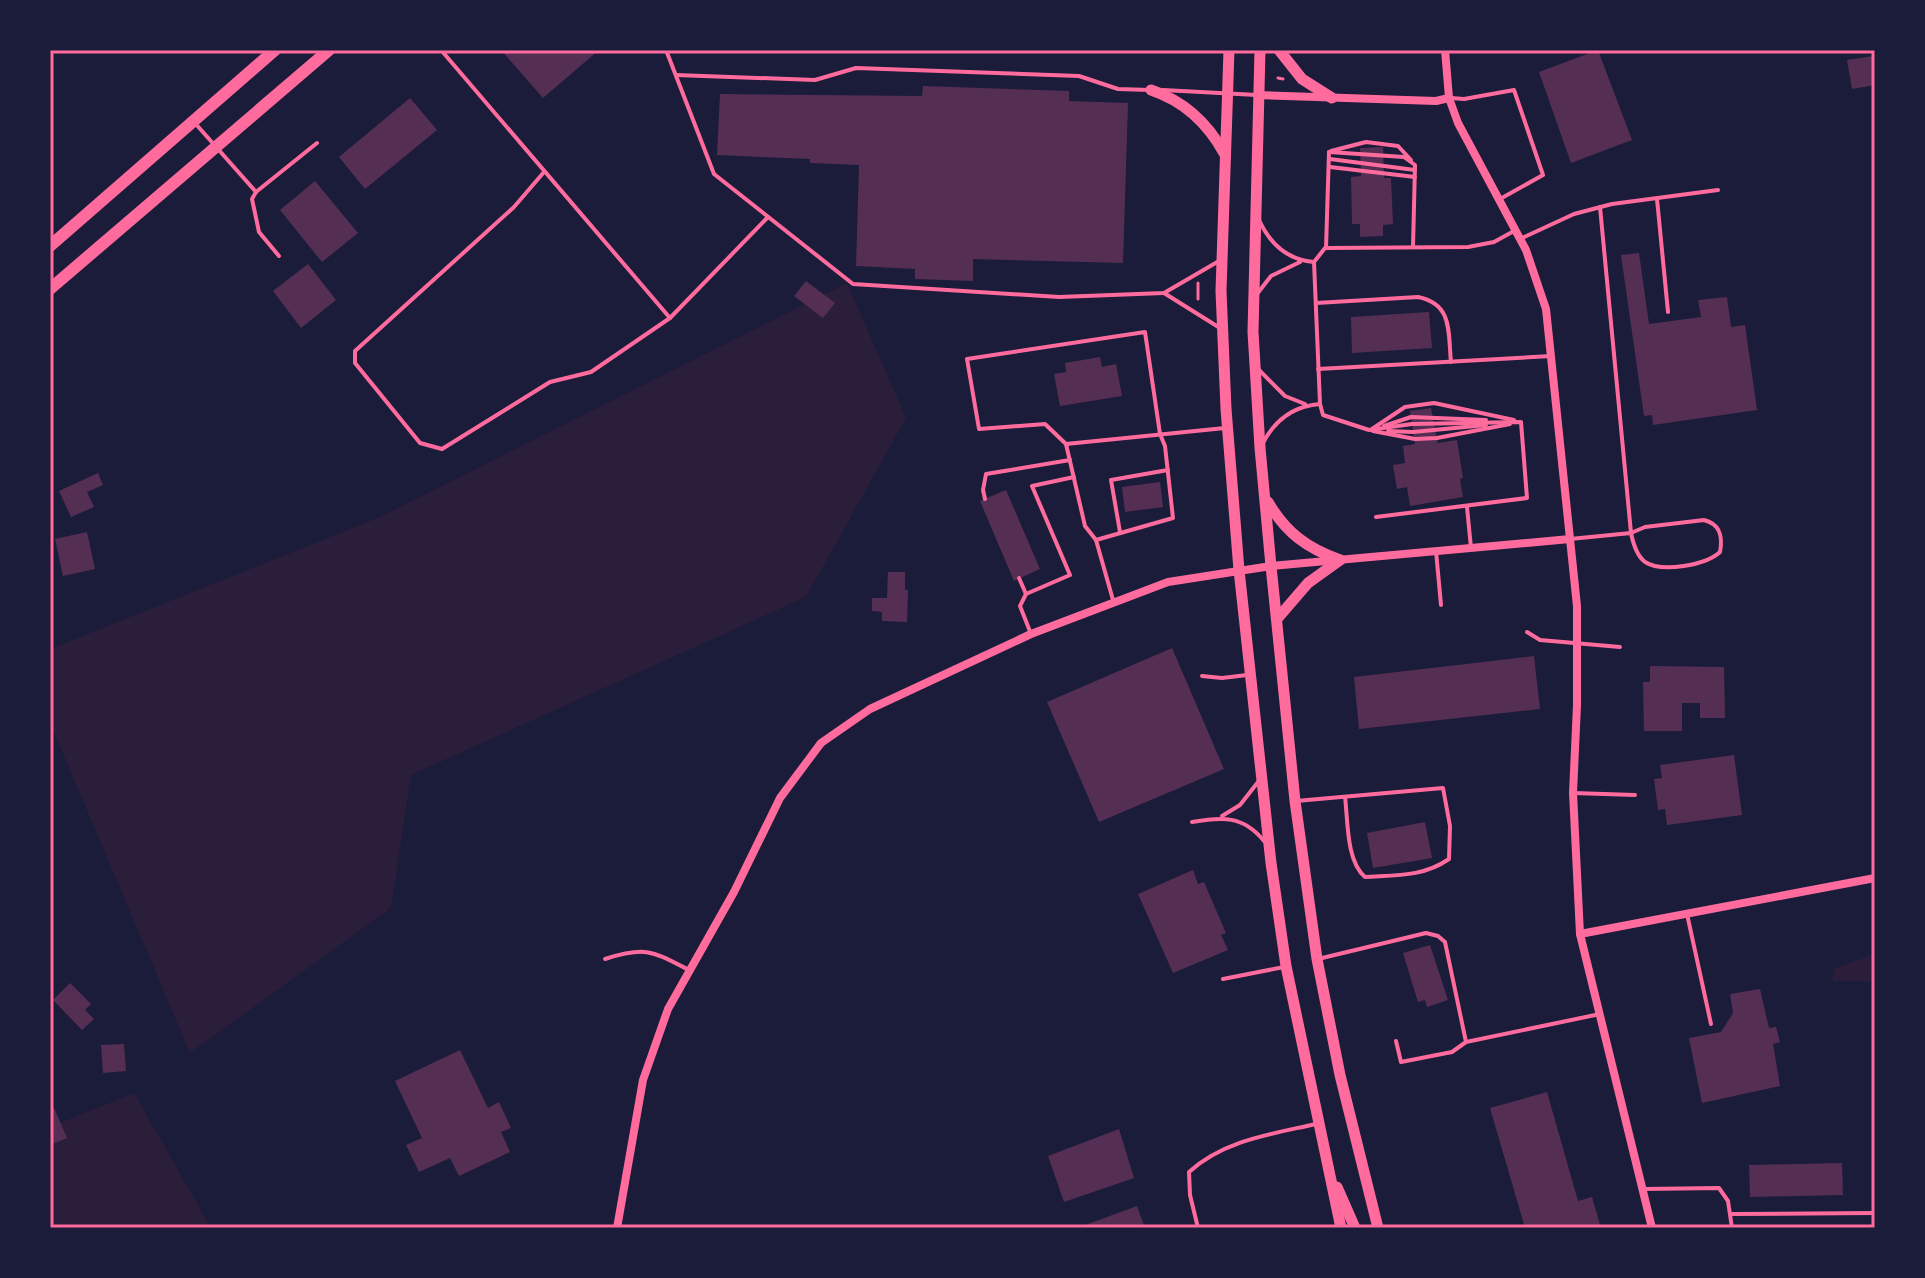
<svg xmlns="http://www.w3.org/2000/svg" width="1925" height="1278" viewBox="0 0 1925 1278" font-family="Montserrat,sans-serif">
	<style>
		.green { fill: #2a1e3b }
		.building { fill: #542f53 }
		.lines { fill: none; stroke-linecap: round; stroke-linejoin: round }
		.path { stroke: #ff6b9d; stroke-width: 3 }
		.service { stroke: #ff6b9d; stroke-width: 4 }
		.minor { stroke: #ff6b9d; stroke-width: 8 }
		.tertiary { stroke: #ff6b9d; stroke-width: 11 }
		.secondary { stroke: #ff6b9d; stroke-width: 12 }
		.neatline { fill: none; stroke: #ff6b9d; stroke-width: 3 }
	</style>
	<rect width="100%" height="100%" fill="#1b1b3a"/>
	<!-- green -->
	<g class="green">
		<polygon points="847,283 906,418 806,597 411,775 391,908 190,1053 50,723 50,649 380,517"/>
		<polygon points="1875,954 1875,981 1832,981 1835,968"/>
		<polygon points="134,1093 211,1228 50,1228 50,1127"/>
	</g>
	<!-- building -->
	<g class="building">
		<polygon points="501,50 599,50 543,98"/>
		<polygon points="1598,50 1632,140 1571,163 1539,72"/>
		<polygon points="1873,56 1875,85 1852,89 1847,60"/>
		<polygon points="923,86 1069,91 1069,101 1128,103 1123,263 973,259 973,281 915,279 915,269 856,266 859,165 810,163 810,159 717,155 720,94 922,96"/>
		<polygon points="410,98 437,130 365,189 339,157"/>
		<polygon points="1383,147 1384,178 1391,178 1393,224 1383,225 1383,236 1360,237 1360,224 1352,224 1351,177 1361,176 1360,148"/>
		<polygon points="315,181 358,233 322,262 280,210"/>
		<polygon points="1639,253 1649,324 1701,317 1698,300 1727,297 1731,327 1745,325 1757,410 1653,425 1652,415 1644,416 1621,255"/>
		<polygon points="308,264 336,300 301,328 273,291"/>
		<polygon points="806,281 835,303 823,318 794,296"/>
		<polygon points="1429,312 1432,348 1352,353 1351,317"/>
		<polygon points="1100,357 1102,367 1116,364 1122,396 1060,406 1054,374 1066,372 1065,363"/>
		<polygon points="1431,408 1438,443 1457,440 1463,478 1460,479 1463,497 1410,506 1407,487 1397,489 1393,465 1405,463 1403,446 1415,444 1410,411"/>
		<polygon points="98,473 103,485 87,492 94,507 71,517 59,491"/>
		<polygon points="1160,482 1163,507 1125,512 1122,487"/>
		<polygon points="1006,490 1040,569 1014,581 980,501"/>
		<polygon points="87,532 95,569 63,576 55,539"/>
		<polygon points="888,572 905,572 905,590 908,590 907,622 882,621 882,612 872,611 872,598 887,598"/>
		<polygon points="1172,648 1224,769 1099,822 1047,702"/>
		<polygon points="1534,656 1540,709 1359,729 1354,677"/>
		<polygon points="1650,666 1724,667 1725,718 1700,718 1700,703 1682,703 1682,731 1644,731 1643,682 1650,682"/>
		<polygon points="1734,755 1742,815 1667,825 1665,809 1658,810 1654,779 1662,778 1660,765"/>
		<polygon points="1425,822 1432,858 1373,868 1367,833"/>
		<polygon points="1193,870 1198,884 1204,882 1226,933 1221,935 1228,950 1173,973 1138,894"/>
		<polygon points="1430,945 1448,1000 1427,1007 1425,1000 1418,1002 1403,953"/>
		<polygon points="70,983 91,1004 85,1010 94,1019 82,1030 53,1000"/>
		<polygon points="1760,989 1769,1028 1776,1027 1780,1042 1773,1044 1780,1086 1702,1103 1689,1038 1721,1032 1733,1013 1730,994"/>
		<polygon points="124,1044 126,1071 103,1073 101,1045"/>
		<polygon points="460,1050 488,1108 499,1102 511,1128 501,1132 510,1152 459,1176 450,1158 419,1172 406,1145 422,1138 395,1081"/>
		<polygon points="1547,1092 1578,1201 1592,1197 1601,1228 1525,1228 1490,1108"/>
		<polygon points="54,1108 67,1138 50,1145 50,1110"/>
		<polygon points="1119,1129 1134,1178 1064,1202 1048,1156"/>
		<polygon points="1842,1163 1843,1195 1750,1197 1749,1165"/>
		<polygon points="1137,1206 1145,1228 1077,1228"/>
	</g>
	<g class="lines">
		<!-- path -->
		<g class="path">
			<polyline points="1278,78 1283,79"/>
			<polyline points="1198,283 1198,299"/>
		</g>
		<!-- service -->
		<g class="service">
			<polyline points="441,50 670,318 768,217"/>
			<polyline points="666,50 714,174 853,284 1059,297 1164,293 1219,261"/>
			<polyline points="676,75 815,80 856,68 1079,76 1118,89 1150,90"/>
			<polyline points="1163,90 1257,95"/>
			<polyline points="1451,98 1464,99 1514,90 1543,175 1500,199"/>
			<polyline points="194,122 256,192"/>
			<polyline points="1331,151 1366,142 1398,146 1411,160"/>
			<polyline points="1329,152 1404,157 1415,165 1413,247"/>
			<polyline points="1330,159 1415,170"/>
			<polyline points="1330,167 1415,177"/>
			<polyline points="544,172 514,207 355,351 355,363 420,443 442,449 550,382 591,372 670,318"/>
			<polyline points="1657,199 1668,312"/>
			<path d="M1259,220C1270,244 1288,260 1314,262"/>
			<polyline points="1520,239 1574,214 1612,204 1718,190"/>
			<polyline points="1326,248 1329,152"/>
			<polyline points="279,256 259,232 252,199 256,192 317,143"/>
			<polyline points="1164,293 1220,328"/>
			<polyline points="1257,294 1271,276 1300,262"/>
			<path d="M1316,303L1418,297C1453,304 1448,332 1451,362"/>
			<polyline points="1318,369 1551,356"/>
			<polyline points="1259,370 1285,396 1305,404"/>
			<polyline points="1384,426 1411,417 1486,420"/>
			<polyline points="1372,429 1405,407 1434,403 1514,420"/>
			<polyline points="1373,431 1415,439 1437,438 1510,424"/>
			<polyline points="1388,431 1413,432 1486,425"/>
			<path d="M1263,443C1275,420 1293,406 1320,404"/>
			<polyline points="1066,444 1085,526 1096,540"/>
			<polyline points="985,499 983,490 986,474 1070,460"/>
			<polyline points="1467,507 1471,548"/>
			<polyline points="1376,517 1527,498 1521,422 1412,424 1369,430 1323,415 1320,404 1314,262 1325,248 1468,247 1494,242 1514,231"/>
			<path d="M1704,520C1720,524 1723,536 1720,552C1706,565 1662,573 1645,562C1636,555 1633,543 1631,533L1645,527Z"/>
			<polyline points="1120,532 1111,480 1168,470"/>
			<polyline points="1570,539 1631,533 1600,207"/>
			<polyline points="1436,551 1441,605"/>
			<polyline points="1019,578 1026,594"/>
			<polyline points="1113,600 1096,540 1173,518 1165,446 1160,434 1145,332 967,359 979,429 1045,424 1066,444 1225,428"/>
			<polyline points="1527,632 1540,640 1620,647"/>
			<polyline points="1031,634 1020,606 1026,594 1070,575 1032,486 1074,477"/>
			<polyline points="1202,676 1222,678 1247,675"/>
			<polyline points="1573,793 1635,795"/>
			<path d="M1296,801L1443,788L1450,826L1449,859C1423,877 1396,875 1365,877C1346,861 1348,820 1345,797"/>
			<polyline points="1222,816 1240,805 1258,782"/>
			<path d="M1192,822C1222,817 1243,815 1264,841"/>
			<polyline points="1687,914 1711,1024"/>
			<path d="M605,959C646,946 652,951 689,970"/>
			<polyline points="1318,959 1426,933 1438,936 1445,942 1466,1042 1452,1052 1401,1062 1396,1041"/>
			<polyline points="1223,979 1284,967"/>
			<polyline points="1466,1042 1600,1014"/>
			<polyline points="1643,1189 1719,1188 1728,1201 1732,1228"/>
			<polyline points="1731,1214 1875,1213"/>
			<path d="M1198,1228L1190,1195L1189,1172C1224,1140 1272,1134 1316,1124"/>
			<polyline points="1446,1228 1449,1227"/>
		</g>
		<!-- minor -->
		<g class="minor">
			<polyline points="1445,50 1449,98 1458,123 1526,250 1546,309 1577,606 1577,705 1573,793 1580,934 1652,1228"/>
			<polyline points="1257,95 1436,101 1449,98"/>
			<polyline points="1580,934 1875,878"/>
			<polyline points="617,1228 643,1080 668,1009 734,892 780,798 821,743 870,709 1031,634 1168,582 1271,566 1570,539"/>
		</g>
		<!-- tertiary -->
		<g class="tertiary">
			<polyline points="1229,50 1221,291 1226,409 1239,570 1271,863 1286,966 1341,1228"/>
			<polyline points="1260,50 1253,332 1260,448 1271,566 1295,801 1317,959 1340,1075 1378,1228"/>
			<polyline points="1279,50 1302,79 1332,98"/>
			<path d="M1151,90C1184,101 1207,122 1224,153"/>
			<path d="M1268,502C1286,533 1307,548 1340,560"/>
			<polyline points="1277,619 1308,583 1340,560"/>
			<polyline points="1337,1187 1355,1228"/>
		</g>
		<!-- secondary -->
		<g class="secondary">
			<polyline points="50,246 275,50"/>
			<polyline points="50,289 329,50"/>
		</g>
	</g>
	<!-- border -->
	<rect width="1925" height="1278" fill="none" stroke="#1b1b3a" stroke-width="104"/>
	<rect x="52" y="52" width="1821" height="1174" class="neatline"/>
</svg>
